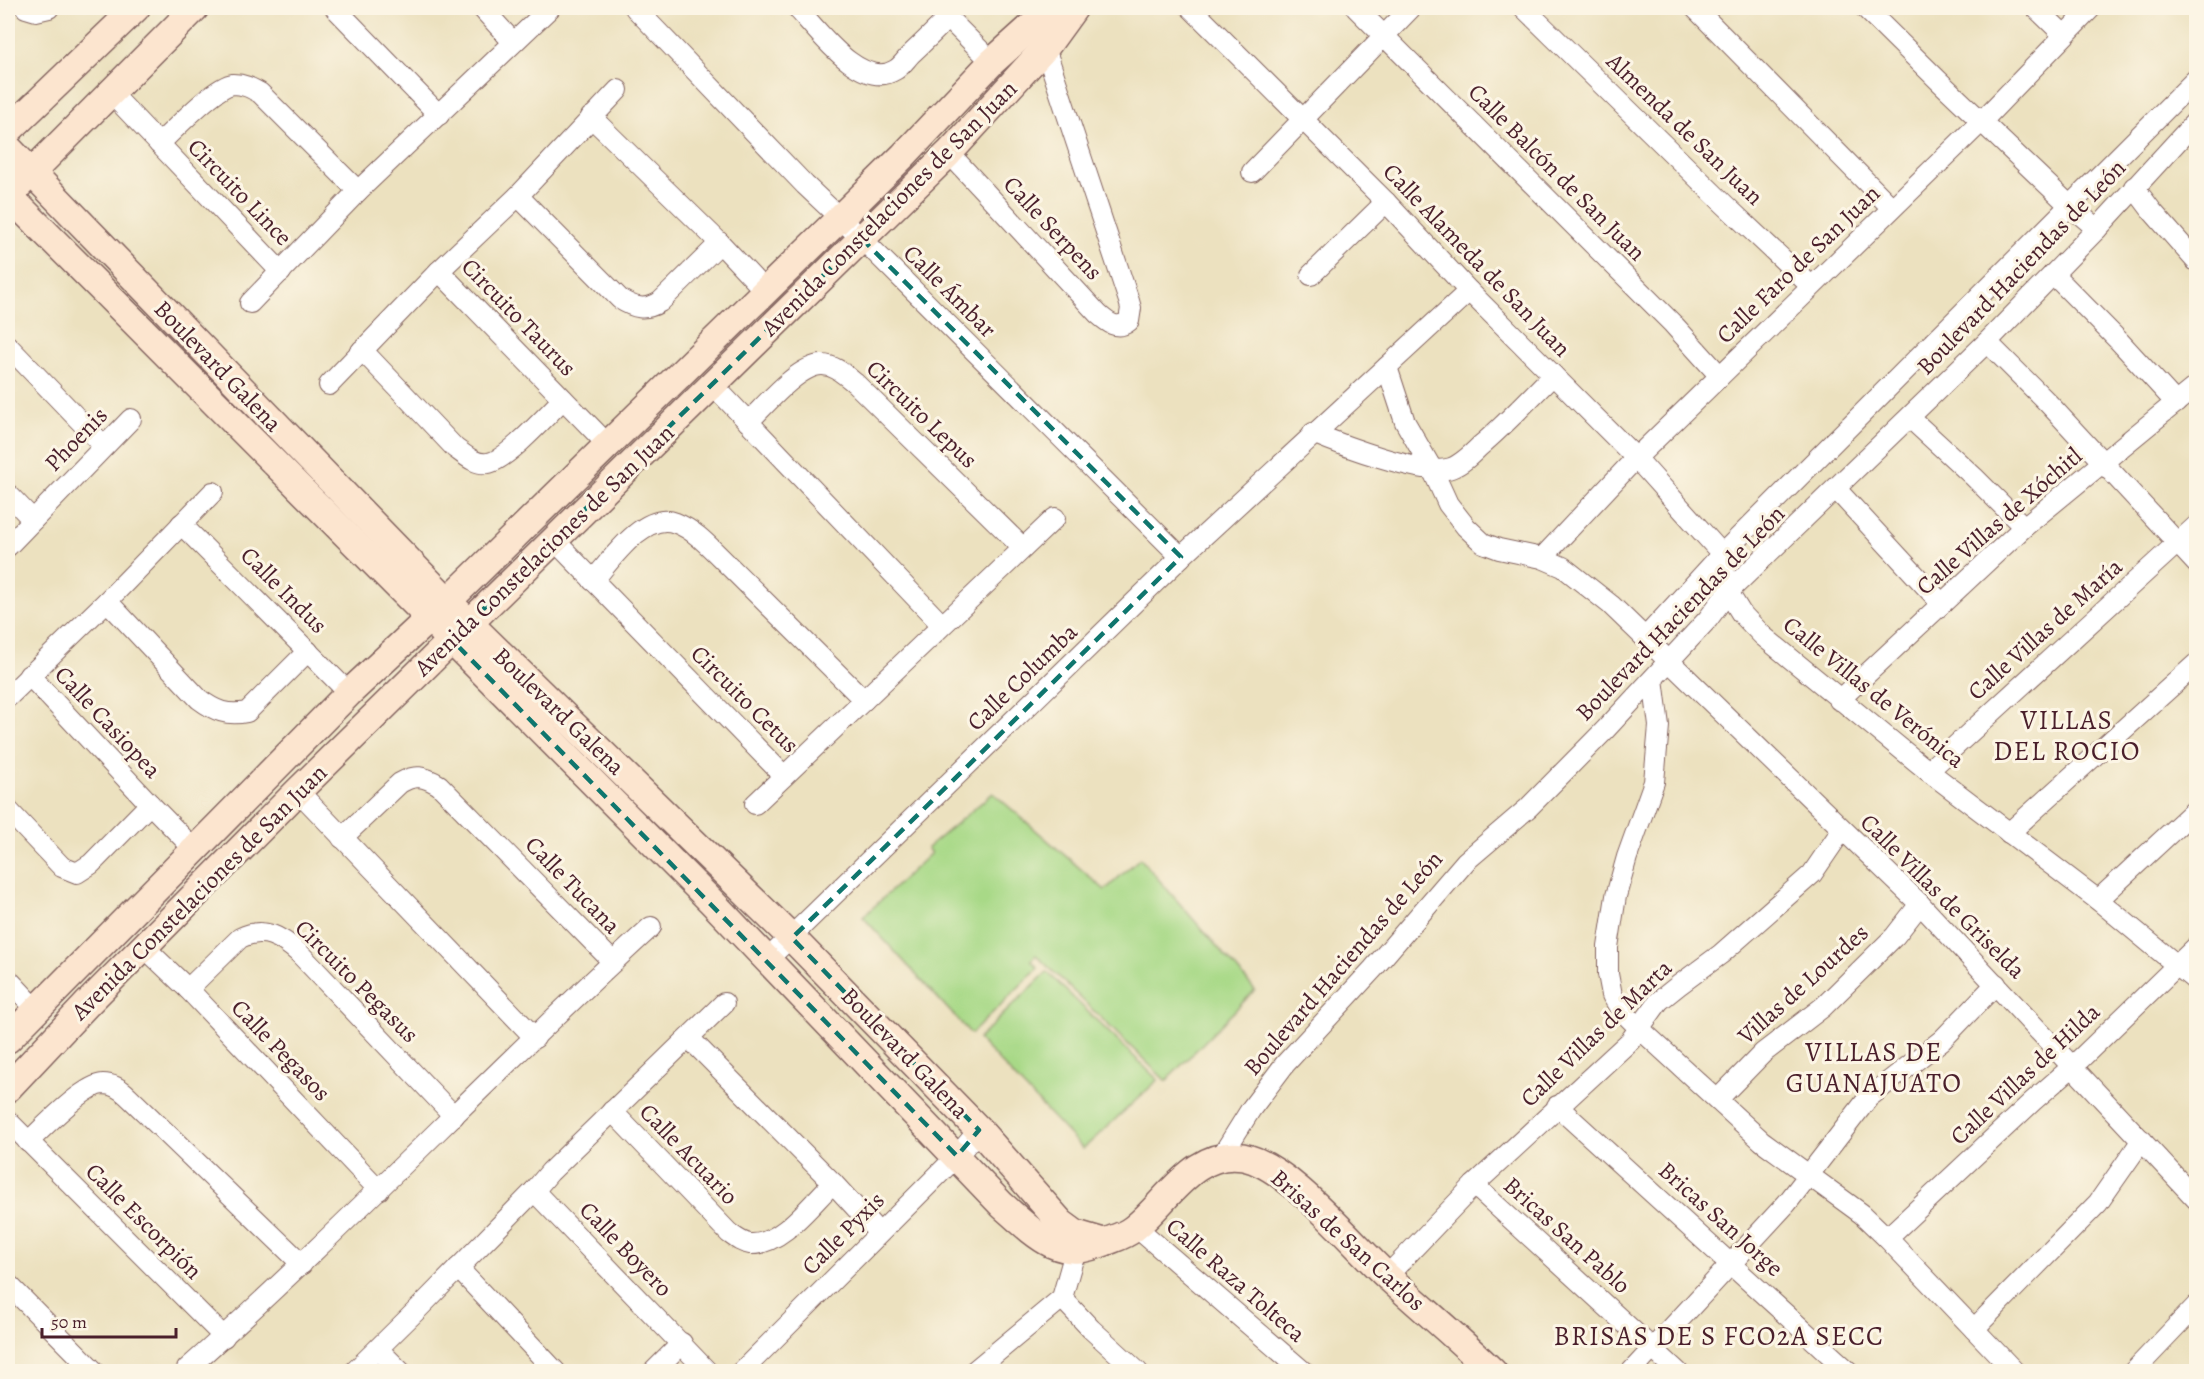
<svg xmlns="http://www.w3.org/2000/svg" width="2204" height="1379" viewBox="0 0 2204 1379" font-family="Alegreya,serif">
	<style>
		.grass { fill: #a8d987; stroke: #797c59; stroke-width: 1.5 }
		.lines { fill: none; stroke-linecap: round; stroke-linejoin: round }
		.street-casing { stroke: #83635f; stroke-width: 22 }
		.secondary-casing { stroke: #83635f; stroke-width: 30 }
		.street { stroke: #fff; stroke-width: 20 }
		.secondary { stroke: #fce5cf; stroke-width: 27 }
		.marked { fill: none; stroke: #0f766e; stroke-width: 4.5; stroke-dasharray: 12 8; stroke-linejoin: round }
		.labels { text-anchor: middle; stroke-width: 6; stroke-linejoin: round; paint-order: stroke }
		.street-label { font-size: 24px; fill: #4a1f2b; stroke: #fcf5e5 }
		.quarter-label { font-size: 27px; letter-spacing: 1.5px; fill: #4a1f2b; stroke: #fcf5e5 }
	</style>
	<rect width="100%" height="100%" fill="#fcf5e5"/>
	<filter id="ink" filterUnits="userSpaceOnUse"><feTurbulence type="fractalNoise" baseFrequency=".0167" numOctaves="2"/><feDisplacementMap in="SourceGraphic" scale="12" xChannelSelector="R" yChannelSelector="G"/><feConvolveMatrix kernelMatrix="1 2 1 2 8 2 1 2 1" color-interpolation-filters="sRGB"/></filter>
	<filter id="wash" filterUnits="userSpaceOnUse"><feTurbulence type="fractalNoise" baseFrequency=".008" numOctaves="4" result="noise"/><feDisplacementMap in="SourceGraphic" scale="24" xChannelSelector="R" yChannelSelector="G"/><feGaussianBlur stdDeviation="1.35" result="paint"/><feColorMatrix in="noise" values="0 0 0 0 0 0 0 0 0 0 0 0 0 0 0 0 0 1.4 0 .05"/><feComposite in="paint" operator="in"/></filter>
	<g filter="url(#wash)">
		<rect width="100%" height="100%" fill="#ece1bf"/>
		<!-- grass -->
		<g class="grass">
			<polygon points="993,793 1105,890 1140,858 1255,990 1166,1081 1036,955 1031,960 1038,968 971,1034 863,917 931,853 927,848"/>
			<polygon points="1047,972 1158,1080 1083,1149 978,1039"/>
		</g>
	</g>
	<g filter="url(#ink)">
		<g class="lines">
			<!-- street casing -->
			<g class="street-casing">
				<g id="street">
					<polyline points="26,8 36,11 49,8"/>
					<polyline points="335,8 439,115"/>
					<polyline points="482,8 513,42"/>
					<polyline points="635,8 805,185 861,238 1181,557"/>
					<path d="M797,8C817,29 861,91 895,70C901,67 906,59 911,54C924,42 936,30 948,18"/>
					<polyline points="938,8 992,62"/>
					<polyline points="1191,8 1386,202 1469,291 1636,458 1722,554 1728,592 1741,613 1763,636 1928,771 2098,900 2196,981"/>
					<polyline points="1356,8 1673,324 1720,376"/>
					<polyline points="1524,8 1724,204 1811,286"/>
					<polyline points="1695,8 1892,208"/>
					<polyline points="1865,8 1939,81 2069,205 2097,229"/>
					<polyline points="2036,8 2064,35"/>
					<polyline points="110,92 281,272"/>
					<polyline points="591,117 720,243 765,291"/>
					<path d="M159,144C174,130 215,86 233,84C244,84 251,88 260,93L358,191"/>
					<path d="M949,153L1098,314C1107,322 1117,331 1129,321L1131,308L1129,301L1042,39"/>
					<polyline points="1252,172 1411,8"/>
					<polyline points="2134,187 2152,211 2196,261"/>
					<path d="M518,196L620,299C634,308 645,311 660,302L720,243"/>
					<polyline points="439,271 608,445"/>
					<polyline points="2053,274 2120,342 2176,403"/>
					<polyline points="1311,275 1386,202"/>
					<polyline points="250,303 358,191 550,8"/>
					<polyline points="1987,342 2048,403 2196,563"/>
					<polyline points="8,346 104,446"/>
					<path d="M362,350L455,448C465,455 475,465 488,463C506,461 549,413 563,399"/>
					<polyline points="1387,367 1405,422 1432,469 1448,504 1466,527 1483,543 1499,549 1542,558 1563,567 1611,605 1920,904 2196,1199"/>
					<polyline points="329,385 439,271 518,196 618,90"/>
					<polyline points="713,385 942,625"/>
					<polyline points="1910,418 1974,477 2024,527"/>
					<path d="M748,422C765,406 798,365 822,365C835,365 845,375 855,383L1023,548"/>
					<path d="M1313,433C1339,444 1426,477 1451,468C1462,464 1472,454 1480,446C1506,424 1529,399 1553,375"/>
					<polyline points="1836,489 1942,604"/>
					<polyline points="8,494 33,520"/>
					<polyline points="181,524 349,693"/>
					<polyline points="555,541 784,776"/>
					<polyline points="8,546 131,419"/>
					<polyline points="1542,558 1636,458 1982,121 2091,8"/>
					<path d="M593,581C611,560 645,510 676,523C692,529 705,542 717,554L864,700"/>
					<path d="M107,601L199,699C215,711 227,716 247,712L308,651"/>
					<polyline points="1645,638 1722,554 2196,79"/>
					<polyline points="29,675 150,804 194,849"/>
					<polyline points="1653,679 1659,726 1654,782 1627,857 1616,896 1608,947 1608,974 1612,995 1621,1010 1640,1029 1762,1141 1862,1214 1887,1238 2015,1372"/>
					<polyline points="8,697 107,601 213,492"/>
					<polyline points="1839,700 2024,527 2196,386"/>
					<polyline points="1928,771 2196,526"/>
					<polyline points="298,791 535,1038"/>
					<polyline points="755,804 1055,518"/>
					<polyline points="8,810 62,867 77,873 91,864 150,804"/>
					<polyline points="2009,833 2196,664"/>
					<path d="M342,838L400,783C415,774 424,776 439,785L613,962"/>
					<polyline points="2098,900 2196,809"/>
					<polyline points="144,947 188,989 379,1190"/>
					<polyline points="767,960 1181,557 1469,291"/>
					<polyline points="8,979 36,1009"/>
					<path d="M188,989L240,938C264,926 281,937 299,953L454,1116"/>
					<polyline points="689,1038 833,1183 879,1233"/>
					<polyline points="1718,1099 1763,1053 1823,1007 1895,936 1920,904"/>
					<polyline points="1557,1106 1849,1372"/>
					<path d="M612,1111L729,1233C736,1238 742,1243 750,1244C781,1246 812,1203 833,1183"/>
					<polyline points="8,1121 224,1337"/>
					<path d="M28,1142C44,1127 84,1085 103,1084C113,1084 121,1089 128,1096L302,1264"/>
					<polyline points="1221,1157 1251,1109 1285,1064 1373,969 1466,861 1528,808 1605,730 1708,619 1728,592 1987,342 2097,229 2196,121"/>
					<polyline points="1474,1185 1678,1372"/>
					<polyline points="534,1191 708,1372"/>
					<polyline points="1136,1227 1304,1372"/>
					<polyline points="1887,1238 2033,1101 2072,1067 2196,947"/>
					<polyline points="458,1268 556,1372"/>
					<polyline points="1387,1276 1474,1185 1630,1041 1659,1001 1679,985 1721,954 1812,874 1842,830"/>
					<polyline points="8,1284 95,1372"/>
					<polyline points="1062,1298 1091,1329 1138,1372"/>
					<polyline points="1974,1329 2098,1203 2142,1140"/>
					<polyline points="378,1349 401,1372"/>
					<path d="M187,1369C347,1227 493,1071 651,927"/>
					<polyline points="354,1372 419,1308 534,1191 550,1172 724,1003"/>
					<polyline points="653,1372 682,1343"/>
					<polyline points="741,1372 957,1156 979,1130"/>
					<polyline points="973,1372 1062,1298 1079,1238"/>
					<polyline points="1631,1372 1787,1203 1869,1097 1942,1040 1996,984"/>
					<polyline points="2133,1372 2196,1306"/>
				</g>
			</g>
			<!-- secondary casing -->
			<g class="secondary-casing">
				<g id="secondary">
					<polyline points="8,131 136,8"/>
					<polyline points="8,148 470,624 792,938 979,1130 1061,1223 1076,1234 1103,1242"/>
					<polyline points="19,185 195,8"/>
					<path d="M8,195L711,901L1002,1205C1018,1219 1034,1235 1052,1244C1072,1253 1086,1249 1105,1242C1115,1238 1124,1236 1133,1229C1167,1203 1193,1149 1243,1157C1288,1165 1353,1245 1388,1277C1423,1309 1459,1339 1493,1372"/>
					<polyline points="8,1039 349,693 453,596 840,218 903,156 992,62 1052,8"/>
					<polyline points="8,1088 88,1003 298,791 949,153 1045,48 1074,8"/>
				</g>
			</g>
			<!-- street -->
			<use href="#street" class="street"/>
			<!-- secondary -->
			<use href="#secondary" class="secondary"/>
		</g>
	</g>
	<!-- marked area -->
	<path class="marked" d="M861,238L1181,557L792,938L979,1130L957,1156L452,640Z"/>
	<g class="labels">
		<!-- street labels -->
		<g class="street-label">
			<text transform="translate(1685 129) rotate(44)" y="8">Almenda de San Juan</text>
			<text transform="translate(1557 172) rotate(45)" y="8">Calle Balcón de San Juan</text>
			<text transform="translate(240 192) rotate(46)" y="8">Circuito Lince</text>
			<text transform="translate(889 208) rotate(-45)" y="8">Avenida Constelaciones de San Juan</text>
			<text transform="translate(1053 228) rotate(47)" y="8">Calle Serpens</text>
			<text transform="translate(1477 260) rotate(46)" y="8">Calle Alameda de San Juan</text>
			<text transform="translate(1798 264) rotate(-44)" y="8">Calle Faro de San Juan</text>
			<text transform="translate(2021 267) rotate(-46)" y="8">Boulevard Haciendas de León</text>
			<text transform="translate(950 291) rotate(45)" y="8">Calle Ámbar</text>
			<text transform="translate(519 317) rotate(46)" y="8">Circuito Taurus</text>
			<text transform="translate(218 366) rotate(46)" y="8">Boulevard Galena</text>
			<text transform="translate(922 414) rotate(44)" y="8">Circuito Lepus</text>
			<text transform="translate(76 439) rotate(-46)" y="8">Phoenis</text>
			<text transform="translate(1999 521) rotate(-41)" y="8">Calle Villas de Xóchitl</text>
			<text transform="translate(544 550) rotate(-44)" y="8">Avenida Constelaciones de San Juan</text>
			<text transform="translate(284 590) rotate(45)" y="8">Calle Indus</text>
			<text transform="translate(1680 613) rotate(-46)" y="8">Boulevard Haciendas de León</text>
			<text transform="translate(2045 629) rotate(-42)" y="8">Calle Villas de María</text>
			<text transform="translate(1022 677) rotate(-44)" y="8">Calle Columba</text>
			<text transform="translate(1874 692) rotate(39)" y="8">Calle Villas de Verónica</text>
			<text transform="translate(745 699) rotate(45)" y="8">Circuito Cetus</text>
			<text transform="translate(559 711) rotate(44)" y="8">Boulevard Galena</text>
			<text transform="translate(108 722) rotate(47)" y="8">Calle Casiopea</text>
			<text transform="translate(573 885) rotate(46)" y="8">Calle Tucana</text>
			<text transform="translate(199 892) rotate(-45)" y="8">Avenida Constelaciones de San Juan</text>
			<text transform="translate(1943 896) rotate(45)" y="8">Calle Villas de Griselda</text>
			<text transform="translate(1343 963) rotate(-49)" y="8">Boulevard Haciendas de León</text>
			<text transform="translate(357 981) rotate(45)" y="8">Circuito Pegasus</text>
			<text transform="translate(1803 984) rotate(-42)" y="8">Villas de Lourdes</text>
			<text transform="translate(1596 1033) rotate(-44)" y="8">Calle Villas de Marta</text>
			<text transform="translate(281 1050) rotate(46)" y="8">Calle Pegasos</text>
			<text transform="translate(905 1053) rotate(46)" y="8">Boulevard Galena</text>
			<text transform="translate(2025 1074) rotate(-43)" y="8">Calle Villas de Hilda</text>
			<text transform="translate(689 1154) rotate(46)" y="8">Calle Acuario</text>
			<text transform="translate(1721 1219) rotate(42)" y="8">Bricas San Jorge</text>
			<text transform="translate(144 1221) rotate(45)" y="8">Calle Escorpión</text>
			<text transform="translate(843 1233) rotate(-45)" y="8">Calle Pyxis</text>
			<text transform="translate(1567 1235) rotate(42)" y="8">Bricas San Pablo</text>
			<text transform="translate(1348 1240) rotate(42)" y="8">Brisas de San Carlos</text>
			<text transform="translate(626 1249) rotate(46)" y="8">Calle Boyero</text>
			<text transform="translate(1236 1280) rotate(41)" y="8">Calle Raza Tolteca</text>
		</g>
		<!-- quarter labels -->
		<g class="quarter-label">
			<text x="2067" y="729">VILLAS<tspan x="2067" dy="31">DEL ROCIO</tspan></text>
			<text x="1874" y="1061">VILLAS DE<tspan x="1874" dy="31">GUANAJUATO</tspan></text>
			<text x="1719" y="1345">BRISAS DE S FCO2A SECC</text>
		</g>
	</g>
	<!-- margin -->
	<rect width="2204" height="1379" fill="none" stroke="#fcf5e5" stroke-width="30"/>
	<!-- scale -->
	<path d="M42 1328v9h134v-9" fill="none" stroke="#4a1f2b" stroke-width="3"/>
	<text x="51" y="1328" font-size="18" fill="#4a1f2b" stroke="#fcf5e5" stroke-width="4.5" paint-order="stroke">50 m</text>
</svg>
